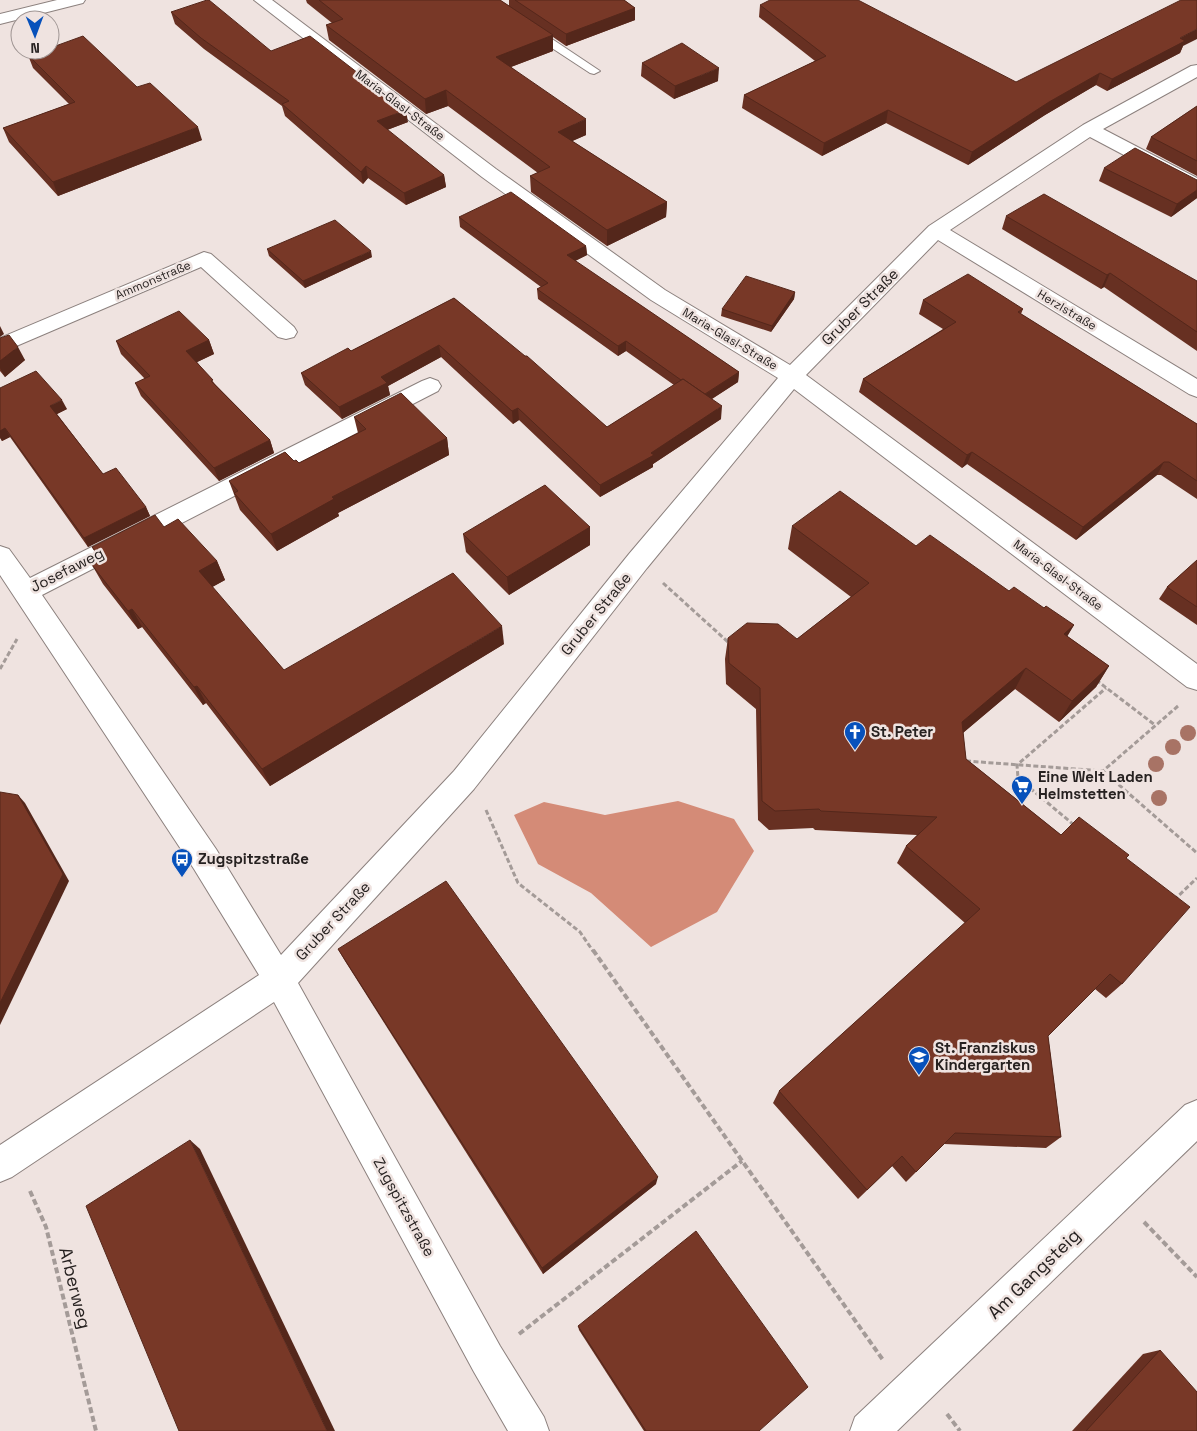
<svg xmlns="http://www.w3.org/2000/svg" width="1197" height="1431" viewBox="0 0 1197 1431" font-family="'Space Grotesk',sans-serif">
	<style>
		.forest { fill: #d48b77 }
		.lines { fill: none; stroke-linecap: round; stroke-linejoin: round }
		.lane-casing { stroke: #8c817e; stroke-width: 2 }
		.street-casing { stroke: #8c817e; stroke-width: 2 }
		.secondary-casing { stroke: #8c817e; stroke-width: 2 }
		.path-far1 { stroke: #a49b98; stroke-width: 3; stroke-dasharray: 5 2.5; stroke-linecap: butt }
		.path { stroke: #a49b98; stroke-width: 4; stroke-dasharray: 6 3; stroke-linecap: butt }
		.lane { fill: #fff; fill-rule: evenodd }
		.street { fill: #fff; fill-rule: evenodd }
		.secondary { fill: #fff; fill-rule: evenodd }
		.tree { fill: #a87365 }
		.wall { fill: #673022 }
		.shaded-wall { fill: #54271b }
		.building { fill: #783827; stroke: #54271b }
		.labels { text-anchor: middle; stroke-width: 5; stroke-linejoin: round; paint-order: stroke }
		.far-street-label { font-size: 12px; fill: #262120; stroke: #efe3e0 }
		.street-label { font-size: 15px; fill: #262120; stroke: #efe3e0 }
		.poi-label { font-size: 15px; font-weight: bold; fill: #262120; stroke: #efe3e0; text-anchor: start }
		.near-street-label { font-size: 18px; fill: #262120; stroke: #efe3e0 }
	</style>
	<rect width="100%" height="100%" fill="#efe3e0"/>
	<!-- forest -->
	<polygon class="forest" points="678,801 734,819 754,851 717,912 651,947 591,893 538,864 514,815 544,802 605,815"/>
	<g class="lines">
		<!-- lane casing -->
		<g class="lane-casing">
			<polygon id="lane" points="533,28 537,29 600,71 594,74 590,73 529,33 528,31 529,29"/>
		</g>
		<!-- street casing -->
		<g class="street-casing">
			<g id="street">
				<polygon points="254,0 272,0 496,169 665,290 790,365 929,226 1083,125 1191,66 1197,65 1197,77 1103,129 1197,178 1197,192 1190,190 1090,137 950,230 1197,379 1197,397 1189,394 938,240 806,375 1197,664 1197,690 1187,687 794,389 647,568 474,789 298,983 500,1346 544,1417 549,1431 508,1431 474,1372 274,1002 12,1177 0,1182 0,1145 259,975 194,869 0,575 0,546 9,549 30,578 422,381 430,378 438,381 441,386 438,391 42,595 216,849 281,955 454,771 629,554 778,378 651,300 482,177"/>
				<polygon points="204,252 211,254 294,327 297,332 294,337 286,339 278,337 201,267 0,353 0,338"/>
				<polygon points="1197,1100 1197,1141 897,1431 850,1431 855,1417 1185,1105"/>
			</g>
		</g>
		<!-- secondary casing -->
		<g class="secondary-casing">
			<polygon id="secondary" points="57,0 85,0 83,3 0,24 0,14"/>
		</g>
		<!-- path-far1 -->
		<g class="path-far1">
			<polyline points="663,583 728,642"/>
			<polyline points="0,669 17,639"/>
			<polyline points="1096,680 1155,725"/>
			<polyline points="1178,706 1103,771 1197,853"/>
			<polyline points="966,761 1103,771"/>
			<polyline points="486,810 518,883 580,932 593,951"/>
			<polyline points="1074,825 1018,778 1017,765 1106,688"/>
			<polyline points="1174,900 1197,878"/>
		</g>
		<!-- path -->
		<g class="path">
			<polyline points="593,950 883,1360"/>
			<polyline points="30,1191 46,1227 96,1431"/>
			<polyline points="1144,1222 1197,1277"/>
			<polyline points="519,1334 742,1161"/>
			<polyline points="947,1414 960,1431"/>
		</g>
		<!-- lane -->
		<use href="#lane" class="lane"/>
		<!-- street -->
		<use href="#street" class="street"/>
		<!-- secondary -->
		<use href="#secondary" class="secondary"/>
	</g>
	<!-- trees -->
	<g class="tree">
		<circle cx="1188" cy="733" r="8"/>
		<circle cx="1173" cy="747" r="8"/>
		<circle cx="1156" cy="764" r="8"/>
		<circle cx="1159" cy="798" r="8"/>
	</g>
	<!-- wall -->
	<g class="wall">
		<polygon points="306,0 500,0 509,6 509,0 624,0 635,8 635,20 566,46 553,37 553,51 511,67 586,135 572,141 667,202 666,217 607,246 531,192 530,176 538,173 448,106 426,114 329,40 326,25 332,23 307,3"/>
		<polygon points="760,5 1016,82 1183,46 1180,53 1107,91 1096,85 1045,115 968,165 886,123 822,156 742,108 744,95 815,61 759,17"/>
		<polygon points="171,12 271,51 408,122 387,130 444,175 446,187 406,205 368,178 363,184 285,116 282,106 204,49 175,24"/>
		<polygon points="28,55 137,87 202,140 58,196 9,142 3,128 69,104 33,68"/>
		<polygon points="642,63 718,81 674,99 641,76"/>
		<polygon points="1197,106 1197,176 1146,149 1151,137"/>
		<polygon points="1104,168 1197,180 1197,198 1171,217 1099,181"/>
		<polygon points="1006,216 1197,281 1197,351 1104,287 1101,289 1002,229"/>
		<polygon points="459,217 586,246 587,255 575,261 739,372 738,382 712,399 721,419 653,464 653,467 600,497 519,420 513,424 441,357 388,386 390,395 342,419 305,385 301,373 351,351 454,298 607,427 674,385 626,351 618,356 538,299 537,289 541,287 460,227"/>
		<polygon points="267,249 372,257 305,288 269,256"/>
		<polygon points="795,292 794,299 771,332 721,316 722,309"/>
		<polygon points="923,300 1023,309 1021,314 1197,424 1197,499 1161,475 1157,475 1076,540 967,464 962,468 859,392 863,379 943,329 919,314"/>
		<polygon points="0,338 25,360 5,377 0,371"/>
		<polygon points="209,340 214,354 197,362 215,384 270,440 274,453 219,481 141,396 135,383 145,379 121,354 116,341"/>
		<polygon points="0,388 67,409 57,414 103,474 146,507 150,516 88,547 10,437 2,441 0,438"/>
		<polygon points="354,417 447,438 449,455 338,513 339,516 277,551 240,510 229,481 299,463 358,433"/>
		<polygon points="792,526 916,546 1044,608 1074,625 1067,636 1109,666 1096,687 1059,722 1015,689 963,733 966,759 1061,835 1126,858 1122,984 1106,998 1095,989 1048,1036 1061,1137 1046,1148 944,1144 906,1182 892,1166 858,1199 773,1103 779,1091 965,923 897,863 906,846 917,835 815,830 813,828 769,830 758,820 756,709 726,684 725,659 728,638 797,639 851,597 788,549"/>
		<polygon points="164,527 217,561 225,580 212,587 284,670 504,644 270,786 206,703 203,705 142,627 138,629 103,584 92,565 100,561 92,547"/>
		<polygon points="590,527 590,545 509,595 466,552 463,534"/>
		<polygon points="1197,560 1197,625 1159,599 1167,587"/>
		<polygon points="338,949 656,1184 543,1274 345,961"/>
		<polygon points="578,1326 759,1431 644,1431 579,1330"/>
		<polygon points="1160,1350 1197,1431 1072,1431 1143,1354"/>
	</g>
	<!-- shaded-wall -->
	<g class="shaded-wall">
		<polygon points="635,8 635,20 566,46 566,34"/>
		<polygon points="1197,29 1197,39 1183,46 1180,53 1107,91 1112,79 1180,38"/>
		<polygon points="553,35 553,51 497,72 496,57"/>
		<polygon points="719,68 718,81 674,99 675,86"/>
		<polygon points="1100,73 1096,85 1045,115 968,165 972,152 1049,102"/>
		<polygon points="446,90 448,106 426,114 425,99"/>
		<polygon points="406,110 408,122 379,133 377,121"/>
		<polygon points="888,110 886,123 822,156 824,143"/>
		<polygon points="586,119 586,135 559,147 558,132"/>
		<polygon points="198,127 202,140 58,196 53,182"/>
		<polygon points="366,166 368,178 363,184 361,172"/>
		<polygon points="444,175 446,187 406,205 404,193"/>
		<polygon points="1197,190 1197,198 1171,217 1177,204"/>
		<polygon points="667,202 666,217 607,246 607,230"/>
		<polygon points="586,246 587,255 567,265 567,255"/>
		<polygon points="371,251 372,257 305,288 303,281"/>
		<polygon points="1110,273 1104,287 1101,289 1107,275"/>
		<polygon points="795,292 794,299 771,332 772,326"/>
		<polygon points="0,326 4,334 0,337"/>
		<polygon points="209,340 214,354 191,365 186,351"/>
		<polygon points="626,341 626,351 618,356 618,346"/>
		<polygon points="439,345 441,357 388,386 390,395 342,419 339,407 381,377"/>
		<polygon points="18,347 25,360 5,377 0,368 0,361"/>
		<polygon points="739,372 738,382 702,405 703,396"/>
		<polygon points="62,400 67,409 55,415 50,406"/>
		<polygon points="722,406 721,419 653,464 653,467 600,497 600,485 651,453"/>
		<polygon points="518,408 519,420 513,424 512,411"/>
		<polygon points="5,428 10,437 2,441 0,437 0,431"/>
		<polygon points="447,438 449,455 338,513 339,516 277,551 271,534 332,497"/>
		<polygon points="270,440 274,453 219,481 214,468"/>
		<polygon points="972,452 967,464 962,468 967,455"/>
		<polygon points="1164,462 1157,475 1076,540 1083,527"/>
		<polygon points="146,507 150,516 88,547 84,538"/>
		<polygon points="590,527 590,545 509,595 507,577"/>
		<polygon points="217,561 225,580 207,590 199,571"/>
		<polygon points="132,609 142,627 138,629 128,611"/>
		<polygon points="1074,625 1061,647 1064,634"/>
		<polygon points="502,626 504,644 270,786 262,769"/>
		<polygon points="1109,666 1096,687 1059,722 1072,701"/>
		<polygon points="1026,668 1015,689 952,742 962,722"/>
		<polygon points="197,686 206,703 203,705 194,687"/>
		<polygon points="18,795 25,803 69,881 0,1025 0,1003"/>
		<polygon points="190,1140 200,1149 335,1431 327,1431"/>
		<polygon points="658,1177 656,1184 543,1274 542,1268"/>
	</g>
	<!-- building -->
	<g class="building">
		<polygon points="207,0 209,0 271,51 310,36 406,110 377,121 444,175 404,193 366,166 361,172 282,104 289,101 201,38 171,12"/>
		<polygon points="319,0 500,0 553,35 496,57 586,119 558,132 667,202 607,230 530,176 550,167 446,90 425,99 326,25 343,19"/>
		<polygon points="515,0 624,0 635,8 566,34"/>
		<polygon points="770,0 858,0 1016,82 1181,0 1197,0 1197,29 1180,38 1185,41 1112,79 1100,73 1049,102 972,152 888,110 824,143 744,95 826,56 760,5"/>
		<polygon points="83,36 137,87 150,83 198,127 53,182 3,128 75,102 28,55 43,50 50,50 50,48"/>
		<polygon points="682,43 719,68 675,86 642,63"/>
		<polygon points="1197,106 1197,161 1151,137"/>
		<polygon points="1135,148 1197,180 1197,190 1177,204 1104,168"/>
		<polygon points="511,192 586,246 567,255 739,372 705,394 683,379 681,380 626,341 618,346 537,289 548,283 459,217"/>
		<polygon points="1044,194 1197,281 1197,332 1110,273 1107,275 1006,216"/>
		<polygon points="335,220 371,251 303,281 267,249"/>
		<polygon points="968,274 1023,309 1018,312 1197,424 1197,481 1169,462 1164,462 1083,527 972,452 967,455 863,379 956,322 923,300"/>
		<polygon points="746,276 795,292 772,326 722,309"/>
		<polygon points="454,298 525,356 527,356 607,427 683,379 722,406 651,453 654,455 600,485 518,408 512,411 439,345 381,377 387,383 339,407 301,373 348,348 351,351"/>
		<polygon points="179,311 209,340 186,351 213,380 211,381 270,440 214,468 135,383 150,376 116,341"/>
		<polygon points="9,335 18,347 0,361 0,338"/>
		<polygon points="36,371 62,400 50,406 103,474 116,468 146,507 84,538 5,428 0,431 0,388"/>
		<polygon points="401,393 447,438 332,497 334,499 271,534 234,493 238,491 229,481 285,452 294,461 296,460 299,463 366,429 354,417"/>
		<polygon points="545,485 590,527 507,577 463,534"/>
		<polygon points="840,491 916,546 930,535 1009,591 1014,587 1044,608 1046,606 1074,625 1064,634 1109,666 1072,701 1026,668 962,722 966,759 1061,835 1079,817 1129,855 1126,858 1190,907 1122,984 1110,974 1048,1036 1061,1137 955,1133 916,1172 902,1156 867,1190 779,1091 980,909 906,846 937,817 821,811 819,809 775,811 762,801 760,688 729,663 728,638 747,623 778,624 797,639 869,583 792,526"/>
		<polygon points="155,515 164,527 178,519 217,561 199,571 284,670 453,573 502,626 262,769 197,686 194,687 132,609 128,611 92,565 102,560 92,547"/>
		<polygon points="1197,560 1197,607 1167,587"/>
		<polygon points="0,792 18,795 63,874 0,1003"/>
		<polygon points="446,881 658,1177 542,1268 338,949"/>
		<polygon points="190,1140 327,1431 179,1431 86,1206"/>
		<polygon points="696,1231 808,1387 759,1431 646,1431 578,1326"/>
		<polygon points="1160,1350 1197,1392 1197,1431 1086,1431"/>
	</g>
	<!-- icons -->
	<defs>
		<g id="church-pin" transform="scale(1.125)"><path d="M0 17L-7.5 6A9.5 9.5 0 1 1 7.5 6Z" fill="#0751bb" stroke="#efe3e0"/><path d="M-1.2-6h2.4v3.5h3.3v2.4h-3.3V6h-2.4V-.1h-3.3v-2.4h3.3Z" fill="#fff"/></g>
		<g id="supermarket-pin" transform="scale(1.125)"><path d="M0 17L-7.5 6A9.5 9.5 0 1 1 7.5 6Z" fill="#0751bb" stroke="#efe3e0"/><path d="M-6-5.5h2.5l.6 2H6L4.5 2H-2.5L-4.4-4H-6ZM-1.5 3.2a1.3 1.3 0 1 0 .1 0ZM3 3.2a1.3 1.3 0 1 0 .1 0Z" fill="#fff"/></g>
		<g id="bus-pin" transform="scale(1.125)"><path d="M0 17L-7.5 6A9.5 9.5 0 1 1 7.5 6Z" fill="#0751bb" stroke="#efe3e0"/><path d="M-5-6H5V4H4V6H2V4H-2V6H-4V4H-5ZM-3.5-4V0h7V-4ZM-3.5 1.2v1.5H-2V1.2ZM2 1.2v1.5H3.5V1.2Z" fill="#fff"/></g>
		<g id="school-pin" transform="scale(1.125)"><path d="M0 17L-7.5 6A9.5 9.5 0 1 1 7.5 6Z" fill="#0751bb" stroke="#efe3e0"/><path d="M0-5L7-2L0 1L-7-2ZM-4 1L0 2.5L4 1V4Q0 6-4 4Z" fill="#fff"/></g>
	</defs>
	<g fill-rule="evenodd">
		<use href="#church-pin" x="855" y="732"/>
		<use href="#supermarket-pin" x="1022" y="786"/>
		<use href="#bus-pin" x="182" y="859"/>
		<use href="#school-pin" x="919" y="1057"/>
	</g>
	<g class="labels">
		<!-- far-street labels -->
		<g class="far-street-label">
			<text transform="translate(400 105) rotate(37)" y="4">Maria-Glasl-Straße</text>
			<text transform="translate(153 280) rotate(-23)" y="4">Ammonstraße</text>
			<text transform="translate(1067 310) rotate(31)" y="4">Herzlstraße</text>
			<text transform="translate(730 339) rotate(31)" y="4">Maria-Glasl-Straße</text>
			<text transform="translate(1058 575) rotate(37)" y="4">Maria-Glasl-Straße</text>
		</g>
		<!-- street labels -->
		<g class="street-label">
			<text transform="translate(860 307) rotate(-45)" y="5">Gruber Straße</text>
			<text transform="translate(67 570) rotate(-27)" y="5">Josefaweg</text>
			<text transform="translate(596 614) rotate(-51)" y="5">Gruber Straße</text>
			<text transform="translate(333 921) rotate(-47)" y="5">Gruber Straße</text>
			<text transform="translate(404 1207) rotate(61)" y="5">Zugspitzstraße</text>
		</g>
		<!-- poi labels -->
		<g class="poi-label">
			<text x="871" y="737">St. Peter</text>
			<text x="1038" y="782">Eine Welt Laden<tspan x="1038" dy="17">Helmstetten</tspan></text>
			<text x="198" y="864">Zugspitzstraße</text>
			<text x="935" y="1053">St. Franziskus<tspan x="935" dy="17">Kindergarten</tspan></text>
		</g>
		<!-- near-street labels -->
		<g class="near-street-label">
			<text transform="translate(1034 1274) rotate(-44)" y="6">Am Gangsteig</text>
			<text transform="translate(75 1288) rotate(76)" y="6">Arberweg</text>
		</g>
	</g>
	<!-- north arrow -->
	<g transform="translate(35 35) rotate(179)"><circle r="24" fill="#efe3e0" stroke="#9f9593"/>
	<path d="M0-4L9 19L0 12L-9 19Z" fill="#0751bb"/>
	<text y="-8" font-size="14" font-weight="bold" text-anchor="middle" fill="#262120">N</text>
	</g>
</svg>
